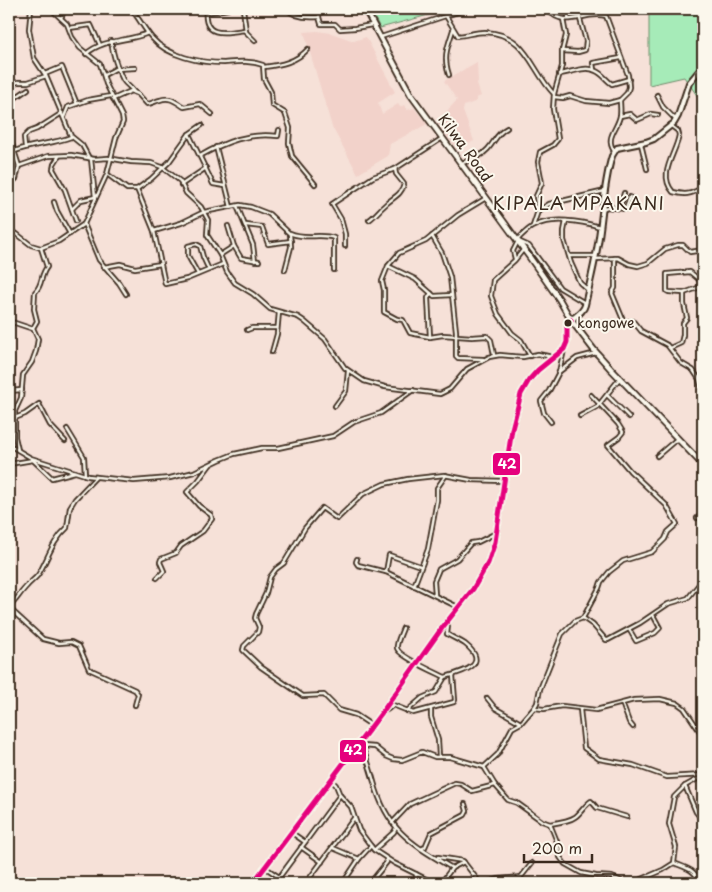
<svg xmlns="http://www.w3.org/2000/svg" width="712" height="892" viewBox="0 0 712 892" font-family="'Playpen Sans',sans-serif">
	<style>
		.built { fill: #f2d2ca }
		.green { fill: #a6ebb8; stroke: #708a6b }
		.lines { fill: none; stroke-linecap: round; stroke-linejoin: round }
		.minor-casing { stroke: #3b2a1e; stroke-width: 6 }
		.major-casing { stroke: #3b2a1e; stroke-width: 8 }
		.highway-casing { stroke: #3b2a1e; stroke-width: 8 }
		.minor { stroke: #fbf7ec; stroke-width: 2.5 }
		.major { stroke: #fbf7ec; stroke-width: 4 }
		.highway { stroke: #fbf7ec; stroke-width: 4.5 }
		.bus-1-casing { stroke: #fbf7ec; stroke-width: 9 }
		.bus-1 { stroke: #e5007d; stroke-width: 5 }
		.bus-dot { fill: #3b2a1e; stroke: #fbf7ec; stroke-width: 2 }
		.labels { text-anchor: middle; stroke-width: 4; stroke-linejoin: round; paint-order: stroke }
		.bus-label { font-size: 14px; fill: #3b2a1e; stroke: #fbf7ec; text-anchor: start }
		.street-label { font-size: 15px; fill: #3b2a1e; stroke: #fbf7ec }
		.quarter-label { font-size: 18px; letter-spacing: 1px; fill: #3b2a1e; stroke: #fbf7ec }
		.line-badge { stroke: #fbf7ec; stroke-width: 2 }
		.badge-label { font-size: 14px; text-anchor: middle; font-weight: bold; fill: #fff }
	</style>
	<rect width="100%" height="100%" fill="#f6e1d8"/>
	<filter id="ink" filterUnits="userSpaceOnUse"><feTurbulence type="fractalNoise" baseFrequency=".02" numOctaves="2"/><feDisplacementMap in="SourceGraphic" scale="10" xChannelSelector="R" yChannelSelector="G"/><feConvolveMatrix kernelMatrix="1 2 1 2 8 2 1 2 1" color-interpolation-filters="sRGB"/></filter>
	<g filter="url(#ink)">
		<!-- built -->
		<g class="built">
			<polygon points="317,31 331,33 354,41 366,37 395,92 378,103 382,114 398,104 400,107 404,105 407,110 414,108 427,124 390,144 388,156 358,174 332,127 304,32"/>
			<polygon points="477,62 478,82 477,84 481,96 476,98 477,101 464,106 463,111 474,141 457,149 437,122 457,100 444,81"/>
		</g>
		<!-- green -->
		<g class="green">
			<polygon points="370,9 451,9 380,28"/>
			<polygon points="649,9 703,9 703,104 684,77 649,85"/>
		</g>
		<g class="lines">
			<!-- minor casing -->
			<g class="minor-casing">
				<g id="minor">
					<polyline points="31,9 29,29 34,58 46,76 71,136 82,145 89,158"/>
					<path d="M131,9C139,18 144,29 152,38C167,56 200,63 224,63C237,62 249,60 263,65L264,79L271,92L272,105L285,113L290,128L289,143L292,156L315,184"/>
					<polyline points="205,9 210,12 228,9"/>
					<polyline points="243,9 246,31"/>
					<path d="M287,9C294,17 308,18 319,17"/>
					<polyline points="320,9 319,17 321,24 335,24 340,29 355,28 372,25"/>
					<path d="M546,9C568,31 582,10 606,16L628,75L629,87L627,93L620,100L609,103L586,101L570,96L563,98L554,97"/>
					<path d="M206,10C203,38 225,33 244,30L255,41"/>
					<polyline points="171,11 171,9"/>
					<path d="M446,16L458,36C467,35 476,32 485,32C528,34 530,69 554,94"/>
					<polyline points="61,18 65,9"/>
					<polyline points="568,19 569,9"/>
					<polyline points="69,28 91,25 100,45"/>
					<polyline points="381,37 467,9"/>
					<path d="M111,41C113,55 117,68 123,80C126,85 131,87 134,92"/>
					<polyline points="562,51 578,52 585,50 586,41 580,19"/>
					<path d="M86,54C104,38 128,42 148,33"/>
					<path d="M264,67C281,65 296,62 308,49"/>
					<polyline points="594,70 593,63 621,58"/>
					<polyline points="45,74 62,67 77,104"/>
					<path d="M559,74C571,73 585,65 596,71C603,74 606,80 612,84L629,79"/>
					<polyline points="104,75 115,69 135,68"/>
					<path d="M449,75C443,57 447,48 453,30"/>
					<polyline points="9,85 18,82 28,82 46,76"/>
					<polyline points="657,95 663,107 676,120"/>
					<polyline points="9,97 15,98 28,89"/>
					<path d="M113,99L131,91L138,94L147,104C152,104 155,101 160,100C170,96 176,102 184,107L200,104L212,114"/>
					<polyline points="620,116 630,114 637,120 651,114 658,115"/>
					<polyline points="64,117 68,107 88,100 111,96"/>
					<path d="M670,125L678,131L679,135C676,154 657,174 673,192C684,195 691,195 701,188"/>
					<polyline points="189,134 213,184 225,186"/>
					<polyline points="9,135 19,166"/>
					<polyline points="641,144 647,169"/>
					<polyline points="25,147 24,137 29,132 37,129 62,113"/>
					<polyline points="216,147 231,207"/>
					<path d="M15,151C33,144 53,144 71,137"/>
					<path d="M614,151C605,137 617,130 620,116C621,111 620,105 620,100"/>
					<polyline points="59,156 54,164 53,169 65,190 76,221"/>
					<path d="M200,156C225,142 249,132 278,136L279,130"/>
					<polyline points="91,159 95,197"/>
					<path d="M462,163C471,160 481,157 488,149C495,141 497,133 507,128"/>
					<polyline points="107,174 127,189 137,189 151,179 169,162 189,134 202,125"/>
					<polyline points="9,185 16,179 19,166 48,156 71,155 94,159 108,158 131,162 151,163 162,167 180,181 186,193 201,207 208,220 207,235 220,255 227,272 235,283 253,294 270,309 298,317 304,321 325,339 345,368 364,381 385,387 440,394 450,389 467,369 489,357 500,355 523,357 538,354 553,357"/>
					<polyline points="181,185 206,168"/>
					<polyline points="137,189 154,231 165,284 187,279 223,264"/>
					<polyline points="486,198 458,215 426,241 399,253 388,266 382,281 384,290 384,312 397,319 403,320 410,333 430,337 443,335 472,337 487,336 491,340 494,355"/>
					<polyline points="54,202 57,211 70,234"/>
					<polyline points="237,206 253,245 255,261"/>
					<polyline points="620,208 624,193"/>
					<polyline points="72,209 81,200 95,197"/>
					<polyline points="603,209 607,207 626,209 630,197"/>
					<polyline points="538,211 536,196 542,183 538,162 540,152 553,145 558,139 553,109 554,94 562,66 562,51 566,35 563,19"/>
					<path d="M369,220C375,216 379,210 385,205C392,198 402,195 404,184L396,174L395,169"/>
					<polyline points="566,221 564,231 564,240 571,263 580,283 588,290"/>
					<polyline points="84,224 99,260 119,283 126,294"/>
					<polyline points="246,225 262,227 268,244 291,241"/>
					<polyline points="533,226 538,211 549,204 605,191"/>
					<polyline points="9,230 17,234 31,245 41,248 59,241 84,224 107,174 116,138 123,122 122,116 106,84 100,64 80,48 72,37 67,24 51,9"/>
					<polyline points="154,231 181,223 204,212 240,205 251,207 269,214 290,234 291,247 285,270"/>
					<path d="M290,233C305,240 320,233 334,238V270"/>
					<polyline points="432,236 442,253 450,277 456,331 456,356 458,358 483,359"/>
					<path d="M517,240C522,235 527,230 532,227C551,216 581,221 600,227"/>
					<polyline points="234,246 241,258 259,261"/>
					<polyline points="345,246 345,234 341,219 332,204 373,177 395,169 441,139"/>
					<polyline points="523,250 515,260 493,280 491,296 498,314 512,333 521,340 530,356"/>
					<polyline points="220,255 234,246 228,226"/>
					<polyline points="570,256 596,256"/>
					<polyline points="615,258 615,288 612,293 624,322 633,321 641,331 667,345 681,363 693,370 699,379 703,397"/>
					<polyline points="515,259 513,251 518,241 529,246 560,288 585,303"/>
					<polyline points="595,259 618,258 629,264 638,266 648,263 665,249 678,245 683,245 690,252 703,250"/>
					<polyline points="388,266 415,279 434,296 452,295"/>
					<polyline points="104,267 120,264 135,268 161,264"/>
					<polyline points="198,274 188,256 188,246 196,244 200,246 203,257 209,270"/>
					<polyline points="703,283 690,272 667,274 667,291 669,292 684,293 703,286"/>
					<polyline points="9,321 33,329"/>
					<polyline points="247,330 252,328 277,328"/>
					<polyline points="430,337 428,298 431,293"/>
					<polyline points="670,348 681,343 683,335 683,323 687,318 684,304 684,293"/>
					<polyline points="272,352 277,334 279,312"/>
					<polyline points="560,371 577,358 596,353"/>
					<polyline points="9,391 22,390"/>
					<polyline points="607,395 629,417"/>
					<polyline points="9,405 14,418"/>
					<polyline points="335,406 346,391 348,371"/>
					<polyline points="580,416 597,407 620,378"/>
					<polyline points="15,418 25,414 39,404 50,425 65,441"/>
					<polyline points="551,422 544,413 541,401 549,391 559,372 564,350"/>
					<polyline points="67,429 84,457 85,475"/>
					<polyline points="9,445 31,458 88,476 134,481 170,478 194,472 219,460 234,454 262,448 278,448 333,436 354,422 381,413 413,390"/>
					<path d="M18,450L15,437V411L21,398L23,375L32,362L36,351L38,339L33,328L37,321L34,309L35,292C43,285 40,275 47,267L41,248"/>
					<polyline points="657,456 678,438"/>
					<polyline points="32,459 52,478 75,472"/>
					<polyline points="9,464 33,460"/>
					<polyline points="697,518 703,513"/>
					<polyline points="357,559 356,562 358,565 386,572 458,607"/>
					<polyline points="386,572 389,555 420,566"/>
					<polyline points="157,578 164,571 160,562 161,559 176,553 181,546 203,531 212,519 211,515 199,506 187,492 198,481 210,465"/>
					<polyline points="414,586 428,549 437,500 437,488 446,475"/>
					<polyline points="435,595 434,581 439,569 457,559 471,543 478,542 496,533"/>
					<path d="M9,607C16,601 20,593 27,586C30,582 35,579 38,575C48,559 52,541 67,528L70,507L75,499L96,477"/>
					<polyline points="9,608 43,639 59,643 71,642 79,646 89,669 135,690 138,694 135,705"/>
					<polyline points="583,618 599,588 601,582 609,572 623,561 652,552 665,539 668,532 677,524 666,505 630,471 608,445 619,437 623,432 618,424 591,395"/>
					<path d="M403,628C401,634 396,643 397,648C398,656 437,673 445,677"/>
					<polyline points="629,629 636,641 655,633 660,628 653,615"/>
					<polyline points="487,698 495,708 521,723"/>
					<polyline points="622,703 629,722 633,727"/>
					<polyline points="534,708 544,709 562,706 596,710 634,700 660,699 677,703 684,708 703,736"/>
					<polyline points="431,709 431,717 438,740 439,756"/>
					<polyline points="580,709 584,748 599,759 633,765 667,777 703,775"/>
					<polyline points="383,711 387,710 393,705 413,713 454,702 455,700 453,675"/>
					<path d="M407,711L422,698L436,692L445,677C463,672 491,665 465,644C459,640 453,638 447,634L448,626L445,624"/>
					<polyline points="371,725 356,715 339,710 324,695 303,696 261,667 243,650 244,646 258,632 259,627 255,618 256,614 266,593 270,577 276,569 284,563 305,528 322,508 337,519 363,494 384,484 408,479 444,475 471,480 504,481"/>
					<path d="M359,742C367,755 370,768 374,782C387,831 412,844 452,868L441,883"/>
					<polyline points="362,746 375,747 386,756 393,759 402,760 422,752 435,757 450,757 484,767 495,785 508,800 517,803 542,821 550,824 558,844 560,857 565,864 581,873 596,876 612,877 626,883"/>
					<polyline points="484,767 498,754 512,728 521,723 534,708 537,703 540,689 562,634 575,621 583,618 593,625 606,640 608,640 640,623 668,604 688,598 703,579"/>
					<polyline points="331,780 336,785 340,795 351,807 359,830 374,850 394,863 434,883"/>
					<polyline points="685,786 696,812 703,821"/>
					<polyline points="392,823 410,804 455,783 461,784 472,791 495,785"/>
					<path d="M550,824C556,823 571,820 575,817C580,814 585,805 591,801L597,808L627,817"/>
					<polyline points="292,833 305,842"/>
					<polyline points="301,847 322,862"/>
					<polyline points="333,848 359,859"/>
					<polyline points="421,849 425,847 431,833 465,815 467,811 465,804"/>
					<polyline points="374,850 394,832 396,828"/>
					<polyline points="438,857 463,861 480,883"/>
					<path d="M674,863C686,868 695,869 700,883"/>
					<polyline points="266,868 279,877"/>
					<polyline points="452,868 464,862"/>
					<polyline points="9,880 20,883"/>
					<polyline points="275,883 340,795"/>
					<polyline points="306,883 354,818"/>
					<polyline points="343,883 359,859 371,846"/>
					<polyline points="370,883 387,862 386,859"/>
					<polyline points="412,883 416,879 416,874"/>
					<polyline points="485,883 499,879 521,877 532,863"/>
					<polyline points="633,883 663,870 674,863 676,847 669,824 674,797 685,786 703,776"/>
				</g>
			</g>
			<!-- major casing -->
			<g class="major-casing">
				<path id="major" d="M253,883L383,711L442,628L473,589L488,563L495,542L512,429L521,394L529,380L538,370L564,349L567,342V324C572,317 583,314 585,305C590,282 596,259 599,237C603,210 604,182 612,156L617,148L646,142L654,139L674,123L678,116L689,83L703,66"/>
			</g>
			<!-- highway casing -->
			<g class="highway-casing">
				<polyline id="highway" points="365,9 411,95 528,255 559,299 571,320 594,350 611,369 703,465"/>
			</g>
			<!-- minor -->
			<use href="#minor" class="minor"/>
			<!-- major -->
			<use href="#major" class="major"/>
			<!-- highway -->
			<use href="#highway" class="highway"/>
			<!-- bus-1 casing -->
			<g class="bus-1-casing">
				<polyline id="bus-1" points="253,883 383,711 442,628 473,589 488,563 495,542 512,429 521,394 529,380 538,370 564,349 567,342 567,324 571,320"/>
			</g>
			<!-- bus-1 -->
			<use href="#bus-1" class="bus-1"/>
		</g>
	</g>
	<!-- markers -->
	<circle class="bus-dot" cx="568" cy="323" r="4.5"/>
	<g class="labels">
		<!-- bus labels -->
		<g class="bus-label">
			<text x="577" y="328">kongowe</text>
		</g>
		<!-- street labels -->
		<g class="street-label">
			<text transform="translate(465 148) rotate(54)" y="5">Kilwa Road</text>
		</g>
		<!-- quarter labels -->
		<g class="quarter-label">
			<text x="579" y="210">KIPALA MPAKANI</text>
		</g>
	</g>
	<g class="line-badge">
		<rect x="492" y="452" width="29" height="24" rx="5" fill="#e5007d"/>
		<rect x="339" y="739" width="28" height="24" rx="5" fill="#e5007d"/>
	</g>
	<g class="badge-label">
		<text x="507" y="469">42</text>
		<text x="353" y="755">42</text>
	</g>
	<!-- margin -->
	<rect width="712" height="892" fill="none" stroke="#fbf7ec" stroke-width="30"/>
	<rect x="15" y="15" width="682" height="862" fill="none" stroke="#3b2a1e" stroke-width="2" filter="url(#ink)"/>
	<!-- scale -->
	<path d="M524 854v8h68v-8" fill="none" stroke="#3b2a1e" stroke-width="2.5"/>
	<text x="532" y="854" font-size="15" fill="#3b2a1e" stroke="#fbf7ec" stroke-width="4" paint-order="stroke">200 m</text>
</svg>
